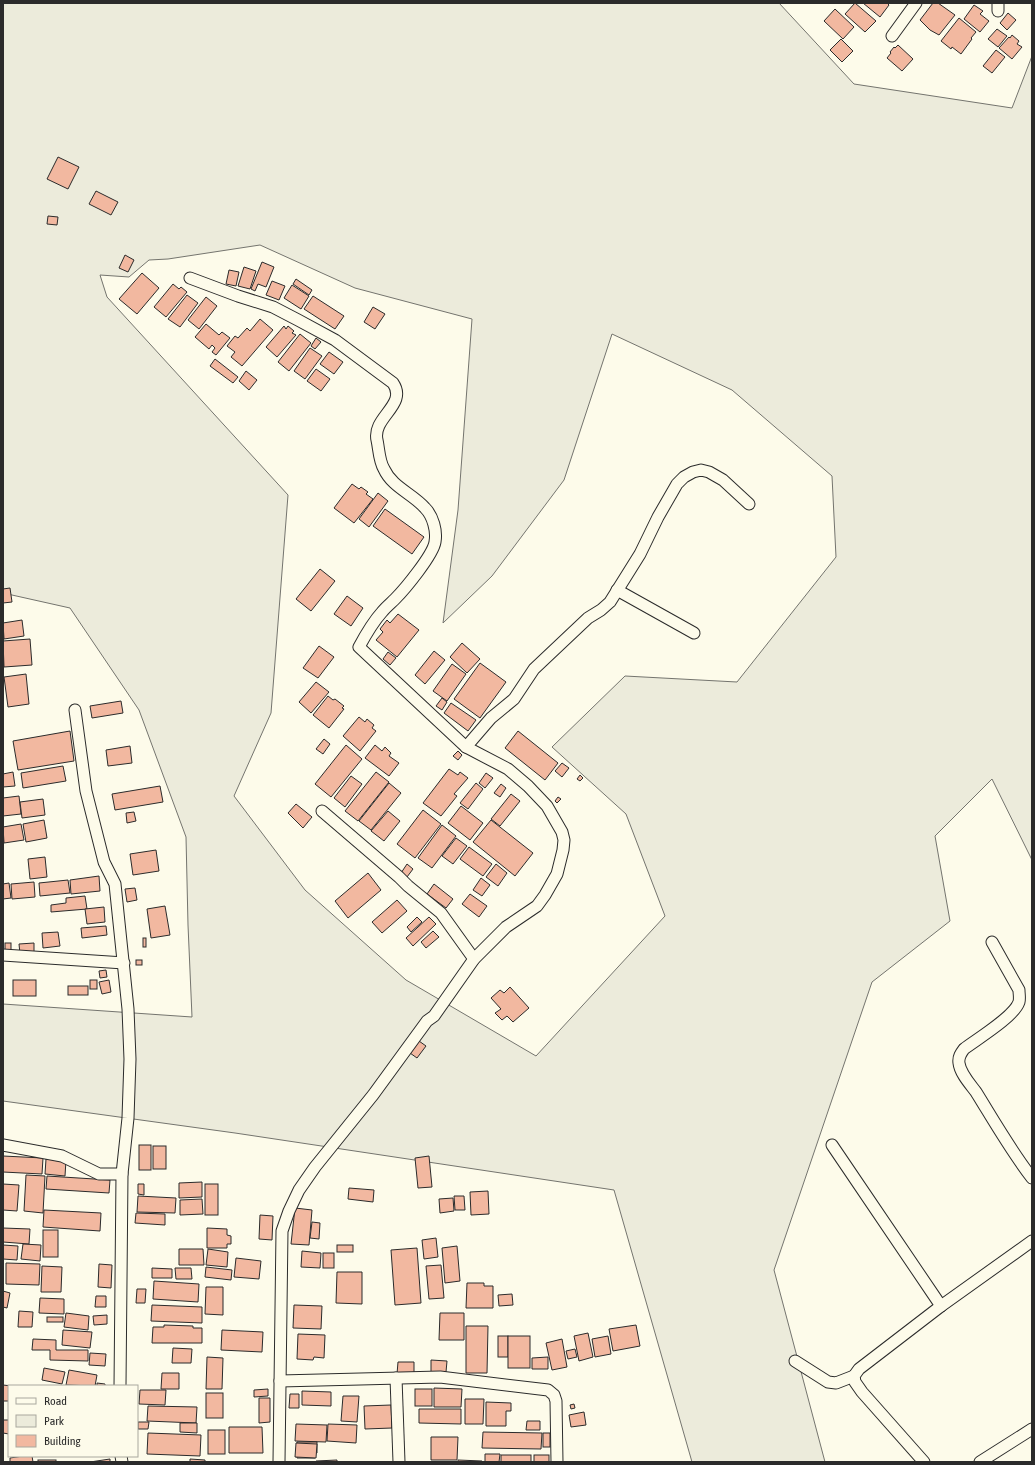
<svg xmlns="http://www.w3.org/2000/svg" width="1035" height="1465" viewBox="0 0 1035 1465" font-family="'Asap Condensed',sans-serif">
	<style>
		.green { fill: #ecebdb; stroke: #74746e; fill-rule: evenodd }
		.building { fill: #f2b8a0; stroke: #2b2b2b }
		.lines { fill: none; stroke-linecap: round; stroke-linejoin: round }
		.street-casing { stroke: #2b2b2b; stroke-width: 13 }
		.street { stroke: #fdfbea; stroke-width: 11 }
	</style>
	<rect width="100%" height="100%" fill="#fdfbea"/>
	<!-- green -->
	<path class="green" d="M3,3H779L854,84L1012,108L1032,56V860L992,779L935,836L950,921L872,982L774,1270L825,1462H692L614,1190L235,1133L3,1101V1004L192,1017L188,925L186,837L139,710L70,608L3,593ZM260,245L355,288L472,319L458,510L443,623L492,576L564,480L612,334L732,390L832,476L836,557L737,682L625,676L552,747L626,814L665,916L536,1056L406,980L305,890L234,796L271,713L288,495L107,297L100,275L129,277L149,260L168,259Z"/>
	<!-- building -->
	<g class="building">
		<polygon points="855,3 876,21 865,32 845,14"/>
		<polygon points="863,3 887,3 889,5 880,17"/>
		<polygon points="933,3 938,3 955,15 939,35 930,30 920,20"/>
		<polygon points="974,5 983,11 980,14 989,21 980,32 964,19"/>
		<polygon points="835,9 854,27 843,39 824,21"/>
		<polygon points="1008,13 1016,20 1007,30 1000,23"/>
		<polygon points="959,18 976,32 971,38 972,39 961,54 952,47 951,49 941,41"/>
		<polygon points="997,29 1007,36 998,47 988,39"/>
		<polygon points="1012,35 1019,41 1017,44 1022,47 1012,59 999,48 1009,37 1010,38"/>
		<polygon points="841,39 853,51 842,62 830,50"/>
		<polygon points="898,45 913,59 902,71 887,58 891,53 890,52 894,47 895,48"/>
		<polygon points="996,50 1005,57 992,73 983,66"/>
		<polygon points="58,157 79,167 68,189 47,179"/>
		<polygon points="96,191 118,202 111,215 89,204"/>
		<polygon points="48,216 58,217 57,225 47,224"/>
		<polygon points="125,255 134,260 128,272 119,268"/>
		<polygon points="262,262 274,267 266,287 258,284 255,291 251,289"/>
		<polygon points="244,267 256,271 250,289 238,286"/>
		<polygon points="229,270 239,272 236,286 226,284"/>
		<polygon points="142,273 159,288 137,314 119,299"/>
		<polygon points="296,279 312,290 309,295 293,284"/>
		<polygon points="272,281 285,286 279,300 266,295"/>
		<polygon points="173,284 179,289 181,287 187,292 166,317 154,307"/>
		<polygon points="292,285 309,296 301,309 284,298"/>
		<polygon points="187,295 198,303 180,327 168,319"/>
		<polygon points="313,296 344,316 335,329 304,309"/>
		<polygon points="206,297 217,306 199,329 188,320"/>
		<polygon points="373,307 385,314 375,329 364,322"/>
		<polygon points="260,319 273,330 242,366 231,357 235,352 227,346 235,336 238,338 247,328 250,331"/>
		<polygon points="206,324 219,335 222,332 230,338 216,355 212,352 215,348 212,345 209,349 195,337"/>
		<polygon points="284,326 286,329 288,326 294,331 292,333 296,335 277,357 266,347"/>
		<polygon points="300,334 311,343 289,371 278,362"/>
		<polygon points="316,338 321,342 315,349 311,346"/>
		<polygon points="310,348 322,356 305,379 294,371"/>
		<polygon points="329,352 343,362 334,374 320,364"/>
		<polygon points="215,359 238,377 233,383 210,366"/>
		<polygon points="316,369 330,379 321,391 307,381"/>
		<polygon points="246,371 257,380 249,390 239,381"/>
		<polygon points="352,484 359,489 361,487 368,492 366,494 373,499 354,523 334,508"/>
		<polygon points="378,493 388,501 369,527 359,519"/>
		<polygon points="385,509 424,537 412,554 373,526"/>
		<polygon points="320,569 335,581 311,611 296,599"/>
		<polygon points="10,588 12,602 3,603 3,589"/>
		<polygon points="347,596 363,608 351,626 334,614"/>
		<polygon points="398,614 419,630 397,657 376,640 383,632 380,629 387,620 390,623"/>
		<polygon points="22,620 24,636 4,639 3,623"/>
		<polygon points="30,639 32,665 4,667 3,641"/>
		<polygon points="462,643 480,659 467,673 450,657"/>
		<polygon points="319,646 334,657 318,678 303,668"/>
		<polygon points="434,651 445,660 425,684 415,675"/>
		<polygon points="388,652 396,658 390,665 383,659"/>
		<polygon points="480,663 506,682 480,718 454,699"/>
		<polygon points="452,664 466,674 447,701 433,691"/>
		<polygon points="26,674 29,704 8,707 4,677"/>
		<polygon points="316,682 329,692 311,713 299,702"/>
		<polygon points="328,696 333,700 335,699 344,706 342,708 344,709 329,728 313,715"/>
		<polygon points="442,698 447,702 442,710 436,706"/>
		<polygon points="121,701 123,713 92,718 90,706"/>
		<polygon points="451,703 476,720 468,731 444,713"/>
		<polygon points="359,717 365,722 367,719 374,725 372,728 376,731 360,751 343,736"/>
		<polygon points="70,731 74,761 18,770 13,741"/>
		<polygon points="518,731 558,763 545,780 505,748"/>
		<polygon points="324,739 330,744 323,754 316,749"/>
		<polygon points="346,745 362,759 331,797 315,784"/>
		<polygon points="375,745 382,751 385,747 391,753 389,756 399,763 389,776 365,758"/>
		<polygon points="130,746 132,763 108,766 106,750"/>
		<polygon points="458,751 462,755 458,760 453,756"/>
		<polygon points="562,763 569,768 562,777 555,771"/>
		<polygon points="63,766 66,781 23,788 21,773"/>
		<polygon points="449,769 458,775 460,772 468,778 454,794 457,796 441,816 423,803"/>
		<polygon points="13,772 15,786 3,787 3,774"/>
		<polygon points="376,772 389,782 358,821 345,811"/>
		<polygon points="486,773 493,778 485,788 479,783"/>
		<polygon points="580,775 583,778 580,781 577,779"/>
		<polygon points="351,776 362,784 345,807 334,798"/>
		<polygon points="389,783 401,793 371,830 359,821"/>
		<polygon points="476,783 483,789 468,809 460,803"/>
		<polygon points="501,784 506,788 500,797 494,793"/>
		<polygon points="160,786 163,802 115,810 112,794"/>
		<polygon points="511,794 520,801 500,826 491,819"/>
		<polygon points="19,796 21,814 3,816 3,798"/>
		<polygon points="558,797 561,799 557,803 555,801"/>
		<polygon points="43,799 45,815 22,818 20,802"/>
		<polygon points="296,804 312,817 303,828 288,813"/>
		<polygon points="461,806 483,823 470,840 448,823"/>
		<polygon points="423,810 441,824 415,858 397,844"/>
		<polygon points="388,811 400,821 384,841 371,831"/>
		<polygon points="134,812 136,821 127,823 126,813"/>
		<polygon points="44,820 47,838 26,842 23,824"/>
		<polygon points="491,820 533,853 515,876 473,842"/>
		<polygon points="21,824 24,840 4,843 3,827"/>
		<polygon points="442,825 456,836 432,868 418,858"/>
		<polygon points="456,838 467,846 453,864 442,856"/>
		<polygon points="469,847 492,864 483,876 460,859"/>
		<polygon points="156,850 159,871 133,875 130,854"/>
		<polygon points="45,857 47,877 30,879 28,859"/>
		<polygon points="407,864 413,869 407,877 401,873"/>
		<polygon points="496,864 507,873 498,886 486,877"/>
		<polygon points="368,873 381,890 348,918 335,901"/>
		<polygon points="99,876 100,891 71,894 70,880"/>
		<polygon points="481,878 490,885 482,896 473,890"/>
		<polygon points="68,880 70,893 40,896 39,883"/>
		<polygon points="34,882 35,897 12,899 11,884"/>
		<polygon points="9,883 11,898 3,899 3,884"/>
		<polygon points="434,884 453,899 446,908 427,894"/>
		<polygon points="135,888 137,900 127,902 125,889"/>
		<polygon points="470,894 487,906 479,917 462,904"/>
		<polygon points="85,896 87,909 51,912 51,905 66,903 66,898"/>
		<polygon points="397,900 407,911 382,933 372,922"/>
		<polygon points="165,906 170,935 151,938 147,909"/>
		<polygon points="104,907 105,922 87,924 85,909"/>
		<polygon points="417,917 422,922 411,932 407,927"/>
		<polygon points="429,917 436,924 413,946 406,938"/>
		<polygon points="106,926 107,935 82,938 81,928"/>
		<polygon points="433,931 439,937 426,948 421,942"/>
		<polygon points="58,932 60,946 43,948 42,933"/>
		<rect x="143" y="938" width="3" height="9"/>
		<rect x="5" y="943" width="6" height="10"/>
		<polygon points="34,943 34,953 20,954 19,944"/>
		<rect x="136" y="960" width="6" height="5"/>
		<polygon points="106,970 107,977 100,978 99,971"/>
		<rect x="13" y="980" width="23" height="16"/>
		<rect x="90" y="980" width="7" height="9"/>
		<polygon points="109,980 111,992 102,994 99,982"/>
		<rect x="68" y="986" width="20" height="9"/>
		<polygon points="510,987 529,1008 513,1022 507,1016 502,1020 495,1013 501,1009 491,998 500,990 504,993"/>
		<polygon points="419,1041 426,1046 417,1058 410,1053"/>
		<rect x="139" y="1145" width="12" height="25"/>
		<rect x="153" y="1146" width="13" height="23"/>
		<polygon points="3,1156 43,1158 42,1174 3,1172"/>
		<polygon points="429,1156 432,1187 418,1188 415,1158"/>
		<polygon points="46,1159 66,1160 65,1176 45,1174"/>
		<polygon points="26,1175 45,1176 43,1213 24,1211"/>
		<polygon points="47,1176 110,1180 109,1193 46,1189"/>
		<polygon points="202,1182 202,1197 179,1198 179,1183"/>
		<polygon points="3,1184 19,1185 17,1211 3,1210"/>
		<polygon points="138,1184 144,1184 144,1195 138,1194"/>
		<rect x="205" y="1184" width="13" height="31"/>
		<polygon points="349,1188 374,1190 373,1202 348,1199"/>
		<polygon points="488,1191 489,1214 471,1215 470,1192"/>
		<polygon points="138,1196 176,1198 175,1213 137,1212"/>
		<polygon points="454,1196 464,1196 465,1210 455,1210"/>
		<polygon points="453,1198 454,1211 440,1213 439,1199"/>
		<polygon points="202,1199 203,1214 180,1215 180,1200"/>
		<polygon points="295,1208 312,1210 309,1245 291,1244"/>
		<polygon points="44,1210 101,1213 100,1231 43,1227"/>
		<polygon points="136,1213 165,1214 165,1225 135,1223"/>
		<polygon points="260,1215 273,1216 272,1240 259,1239"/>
		<polygon points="312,1222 320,1223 319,1239 310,1238"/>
		<polygon points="3,1228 30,1229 29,1244 3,1242"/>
		<polygon points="207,1228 227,1229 227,1235 231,1236 231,1244 227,1244 227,1248 207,1248"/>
		<rect x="43" y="1230" width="15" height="27"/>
		<polygon points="436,1238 438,1257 424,1259 422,1240"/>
		<polygon points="23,1244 41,1245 40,1261 21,1259"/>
		<polygon points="3,1245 18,1246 17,1260 3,1259"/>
		<rect x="337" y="1245" width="16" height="7"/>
		<polygon points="457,1246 460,1281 445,1283 442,1248"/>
		<polygon points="417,1248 421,1303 395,1305 391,1250"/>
		<polygon points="179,1249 203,1249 204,1265 179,1265"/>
		<polygon points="208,1249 228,1252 227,1267 206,1265"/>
		<polygon points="302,1251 321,1253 320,1268 301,1267"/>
		<rect x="323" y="1253" width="11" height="15"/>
		<polygon points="236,1258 261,1261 259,1279 234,1277"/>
		<polygon points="6,1263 40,1264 39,1285 6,1284"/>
		<polygon points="99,1264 112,1265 111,1288 98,1287"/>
		<polygon points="441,1265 444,1298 429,1299 426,1266"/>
		<polygon points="42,1266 62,1267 61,1292 41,1292"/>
		<polygon points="206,1267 232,1270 231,1280 205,1277"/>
		<polygon points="152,1268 172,1269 172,1278 152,1278"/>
		<polygon points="175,1268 191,1268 192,1279 176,1279"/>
		<polygon points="337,1272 362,1272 362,1304 336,1303"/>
		<polygon points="154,1281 199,1284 198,1302 153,1299"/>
		<polygon points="467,1283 484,1283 484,1286 493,1286 493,1308 466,1308"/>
		<polygon points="206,1287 223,1287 223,1315 205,1314"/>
		<polygon points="137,1289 146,1289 145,1303 136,1303"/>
		<polygon points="3,1291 10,1293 7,1308 3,1307"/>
		<polygon points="512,1294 513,1305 499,1306 498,1295"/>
		<polygon points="96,1296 106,1296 106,1307 95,1307"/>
		<polygon points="40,1298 64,1299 64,1314 39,1313"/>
		<polygon points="152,1305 202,1307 202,1323 151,1321"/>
		<polygon points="294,1305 322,1306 321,1329 293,1328"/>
		<polygon points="19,1311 33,1312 32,1327 18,1327"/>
		<polygon points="66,1313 89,1316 88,1330 64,1327"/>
		<polygon points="440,1313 464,1313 464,1340 439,1340"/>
		<polygon points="107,1315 107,1324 94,1325 93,1316"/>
		<rect x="47" y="1317" width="16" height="5"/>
		<polygon points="164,1325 193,1326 193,1328 202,1328 202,1343 152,1343 153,1327 164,1327"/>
		<polygon points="636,1325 640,1346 613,1351 609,1329"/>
		<polygon points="466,1326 488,1326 487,1373 466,1373"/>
		<polygon points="63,1330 92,1332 90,1348 62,1345"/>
		<polygon points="222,1330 263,1332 262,1352 221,1350"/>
		<polygon points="588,1333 593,1357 579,1361 574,1336"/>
		<polygon points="298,1334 325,1335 324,1358 314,1357 313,1360 297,1359"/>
		<rect x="498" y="1336" width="10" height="21"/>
		<rect x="508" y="1336" width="22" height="32"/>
		<polygon points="608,1336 611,1354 595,1357 592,1339"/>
		<polygon points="33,1339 56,1340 56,1350 88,1350 88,1361 50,1360 50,1350 32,1350"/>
		<polygon points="562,1339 567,1367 552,1370 546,1343"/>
		<polygon points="173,1348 192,1349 191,1363 172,1363"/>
		<polygon points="575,1349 577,1357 568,1359 566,1351"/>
		<polygon points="90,1353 106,1354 105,1366 89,1365"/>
		<polygon points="207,1357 223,1358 222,1389 206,1389"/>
		<polygon points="548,1357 548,1369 532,1369 532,1358"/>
		<polygon points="431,1360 447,1361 446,1372 431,1372"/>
		<polygon points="398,1362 414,1362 414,1374 397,1374"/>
		<polygon points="44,1368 65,1372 62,1384 42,1380"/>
		<polygon points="69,1370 97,1375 95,1386 66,1385"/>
		<polygon points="162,1373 179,1373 179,1389 161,1389"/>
		<polygon points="97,1383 105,1384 105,1386 97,1386"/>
		<polygon points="3,1385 12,1386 9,1386 9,1401 3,1401"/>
		<polygon points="434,1388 462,1389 461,1407 434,1407"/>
		<polygon points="268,1389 268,1396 254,1397 254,1390"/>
		<rect x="415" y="1389" width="17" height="17"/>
		<polygon points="140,1390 166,1390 165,1405 139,1404"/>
		<polygon points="302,1391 331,1392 331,1406 302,1405"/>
		<rect x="206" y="1393" width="17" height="25"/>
		<polygon points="290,1394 299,1394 299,1408 289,1408"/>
		<polygon points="343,1396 359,1396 357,1422 341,1421"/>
		<polygon points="259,1398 270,1398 270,1422 259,1423"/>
		<polygon points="465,1399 484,1399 483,1424 465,1424"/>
		<polygon points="486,1402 511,1403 511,1411 506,1411 506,1426 486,1426"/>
		<polygon points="574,1404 575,1408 571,1409 570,1405"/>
		<polygon points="391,1405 392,1428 365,1429 364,1406"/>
		<polygon points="148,1406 197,1407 196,1423 147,1421"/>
		<polygon points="419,1409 461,1409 461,1424 419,1423"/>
		<polygon points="584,1412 586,1425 571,1427 569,1415"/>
		<polygon points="3,1420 9,1420 9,1434 3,1433"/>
		<polygon points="527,1421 540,1421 540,1430 526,1430"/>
		<polygon points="138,1422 149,1422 148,1429 138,1429"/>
		<polygon points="180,1423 197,1423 197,1433 180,1432"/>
		<polygon points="296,1424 327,1425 326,1442 295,1441"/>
		<polygon points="328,1424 357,1425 356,1443 327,1441"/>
		<polygon points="229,1427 262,1427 263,1453 229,1453"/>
		<rect x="208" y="1430" width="17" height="24"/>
		<polygon points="483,1432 542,1433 541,1449 482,1448"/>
		<polygon points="148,1433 201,1435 200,1456 147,1454"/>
		<rect x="543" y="1433" width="7" height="14"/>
		<polygon points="431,1437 458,1437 457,1460 431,1460"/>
		<polygon points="297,1442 317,1442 317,1453 315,1453 315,1458 297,1458"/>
		<polygon points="296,1443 317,1444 316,1458 295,1457"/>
		<polygon points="485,1454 500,1454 499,1462 485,1462"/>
		<rect x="501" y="1455" width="30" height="7"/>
		<rect x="534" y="1455" width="15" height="7"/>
		<polygon points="23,1456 32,1456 33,1462 10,1462 10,1458"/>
		<polygon points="110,1459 110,1462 90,1462"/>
		<polygon points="190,1459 205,1460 205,1462 190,1462"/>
		<rect x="38" y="1460" width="18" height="2"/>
		<polygon points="337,1460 337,1462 316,1462 316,1461"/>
		<polygon points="458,1460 482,1461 482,1462 458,1462"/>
	</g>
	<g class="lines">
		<!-- street casing -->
		<g class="street-casing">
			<g id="street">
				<polyline points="998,11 998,3"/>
				<polyline points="892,36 916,3"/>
				<path d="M190,278L238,296L273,307L298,320L335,340L393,383C408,405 372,417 377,440C379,449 379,461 384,469C392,487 413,494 425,508C433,516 437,531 435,542C433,555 405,589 395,599C391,603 386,607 382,612C372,623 366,634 359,647L466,747L508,769L528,786L547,806L562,832L564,840L563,850L557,874L545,895L537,906L506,927L474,959L434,1016L427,1021L373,1095L315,1167L299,1190L289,1211L282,1231L279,1462"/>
				<polyline points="617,590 694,633"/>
				<polyline points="75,710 86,791 104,862 115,884 128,1009 130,1059 128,1118 122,1174 120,1386"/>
				<polyline points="466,747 491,718 514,699 534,669 588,618 601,610 610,602 640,554 658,517 677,484 684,477 693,472 701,470 709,472 723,480 749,504"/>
				<polyline points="322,811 399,877 408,886 441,913 474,959"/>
				<path d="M992,942L1019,990C1019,994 1020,998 1019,1002C1014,1017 977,1039 964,1049C961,1053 958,1057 959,1063C960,1073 970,1084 976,1092C994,1121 1011,1151 1032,1178"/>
				<polyline points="3,955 124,963"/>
				<polyline points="3,1145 62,1156 99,1174 122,1174"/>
				<polyline points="832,1145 941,1306"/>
				<polyline points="795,1361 828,1382 836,1383 854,1376"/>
				<polyline points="396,1378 399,1462"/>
				<polyline points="280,1381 440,1377 548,1390 554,1395 556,1401 557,1462"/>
				<polyline points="121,1456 122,1462"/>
				<polyline points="924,1462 862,1392 855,1382 854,1376 859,1369 941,1306 1032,1241"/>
				<polyline points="980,1462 1032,1429"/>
			</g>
		</g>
		<!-- street -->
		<use href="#street" class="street"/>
	</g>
	<!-- border -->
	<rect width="1035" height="1465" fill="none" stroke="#2b2b2b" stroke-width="8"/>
	<!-- legend -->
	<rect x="8" y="1385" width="130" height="72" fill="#fdfbea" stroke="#a9a89e"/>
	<rect x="16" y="1398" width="20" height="6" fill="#fdfbea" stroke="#a9a89e"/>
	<text x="44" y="1405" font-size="12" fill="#2b2b2b">Road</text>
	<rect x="16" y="1415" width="20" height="12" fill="#ecebdb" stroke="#a9a89e"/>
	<text x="44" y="1425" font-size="12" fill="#2b2b2b">Park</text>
	<rect x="16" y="1435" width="20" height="12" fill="#f2b8a0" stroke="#a9a89e"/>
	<text x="44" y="1445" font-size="12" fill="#2b2b2b">Building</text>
</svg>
